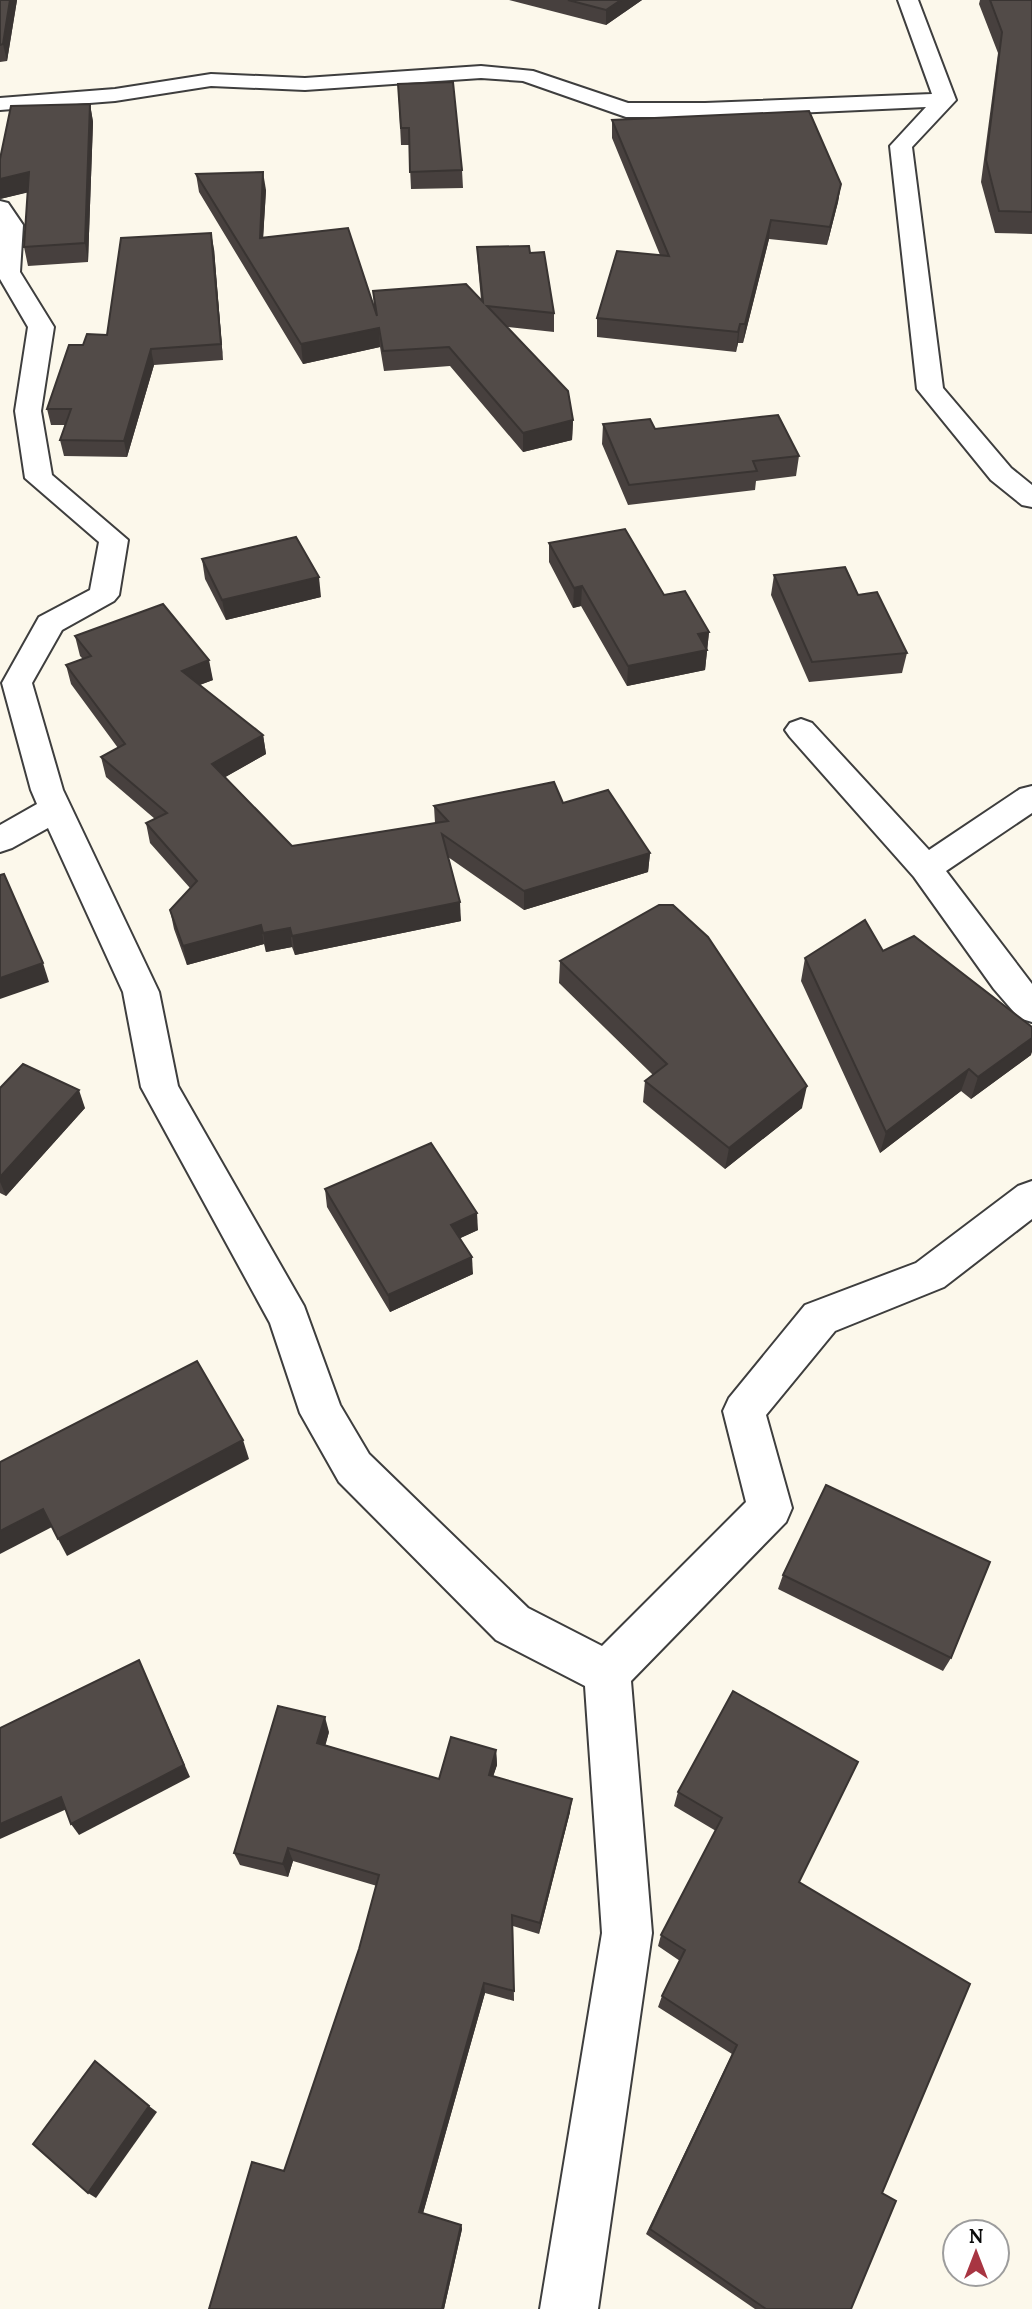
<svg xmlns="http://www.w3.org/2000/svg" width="1032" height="2309" viewBox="0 0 1032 2309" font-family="Lora,serif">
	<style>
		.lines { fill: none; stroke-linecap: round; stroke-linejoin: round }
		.minor-casing { stroke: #3e3e3e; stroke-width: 4 }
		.minor { fill: #fff; fill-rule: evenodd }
		.wall { fill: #47403e }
		.shaded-wall { fill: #393432 }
		.building { fill: #524b48; stroke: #393432; stroke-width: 2 }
	</style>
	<rect width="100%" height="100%" fill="#fcf8eb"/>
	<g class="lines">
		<!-- minor casing -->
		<g class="minor-casing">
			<g id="minor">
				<polygon points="898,0 918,0 956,100 912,147 943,388 1011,468 1032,485 1032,507 1022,505 991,480 917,389 890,146 926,107 705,117 626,117 523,81 481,78 305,90 211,86 115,101 0,110 0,98 115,89 211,74 305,78 481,66 533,71 628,103 705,103 932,94"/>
				<polygon points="0,201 8,203 23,225 20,272 54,327 41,411 52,475 128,540 119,595 114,601 62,630 32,683 63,790 159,992 178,1086 304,1306 340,1405 369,1454 528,1608 602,1646 746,1502 723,1411 729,1398 805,1305 916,1263 1018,1186 1032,1181 1032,1219 944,1287 835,1331 766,1415 792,1508 786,1522 631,1681 652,1933 598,2309 540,2309 602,1933 585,1686 496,1640 339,1482 300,1413 270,1323 141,1087 123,992 48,828 12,848 0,852 0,825 37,804 31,790 2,683 39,617 90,590 99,542 25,478 15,411 28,327 0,279"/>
				<polygon points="801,719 812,723 929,850 1020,789 1032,786 1032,813 946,871 1032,984 1032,1022 1019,1018 994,989 914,877 790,737 785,730 790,723"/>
			</g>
		</g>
		<!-- minor -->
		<use href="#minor" class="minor"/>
	</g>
	<!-- wall -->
	<g class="wall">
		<polygon points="0,0 17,0 7,61 0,62"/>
		<polygon points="509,0 642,0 606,25"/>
		<polygon points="980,0 1032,0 1032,234 995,233 981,182 998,53 979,4"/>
		<polygon points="398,84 462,170 463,188 411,189 409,145 401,145"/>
		<polygon points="90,104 93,122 88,262 28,266 24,247 28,192 0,199"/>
		<polygon points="612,120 841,184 838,202 827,245 769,239 743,343 738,343 736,352 597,337 597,318 660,255 612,138"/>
		<polygon points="196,174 266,190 263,237 374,306 373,291 481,300 478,266 477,247 530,253 554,313 554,332 507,327 573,420 572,440 523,452 450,366 384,371 380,347 303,364 199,192"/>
		<polygon points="214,249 223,360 154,365 127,457 64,456 60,440 65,425 51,425 47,409 83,345 107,335"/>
		<polygon points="603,424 655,429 799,456 796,476 756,481 755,490 628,505 602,444"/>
		<polygon points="549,543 664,595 709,632 705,670 627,686 581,606 573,608 549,562"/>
		<polygon points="202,559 321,597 226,620 205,579"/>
		<polygon points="774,575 907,653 902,673 809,682 771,595"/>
		<polygon points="75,636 213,680 200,685 263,735 266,754 225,777 292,846 435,823 434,806 563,803 650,853 648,872 524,910 448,857 461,921 295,955 292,947 266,952 264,944 187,965 174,929 170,910 190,888 150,843 146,823 155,819 106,777 101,757 118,748 71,684 66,665 83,659 80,656"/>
		<polygon points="883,951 1031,1055 971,1099 961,1091 880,1153 801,981 805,958"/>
		<polygon points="560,961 802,1108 725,1169 643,1102 645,1081 653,1075 559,983"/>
		<polygon points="0,1088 85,1108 6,1196 0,1193"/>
		<polygon points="325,1189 478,1230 460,1238 473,1274 390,1312 327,1207"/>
		<polygon points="783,1575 951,1658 943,1671 778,1589"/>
		<polygon points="733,1691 799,1882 882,2193 851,2309 755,2309 646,2234 732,2054 658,2007 662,1996 680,1961 658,1946 661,1935 716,1831 674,1806 678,1792"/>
		<polygon points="329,1732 325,1745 439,1779 496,1750 497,1765 493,1776 570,1812 539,1934 513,1926 514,2001 485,1993 423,2213 461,2225 462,2229 444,2309 209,2309 284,2171 359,1949 377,1886 293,1861 288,1877 240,1865 234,1853"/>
	</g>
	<!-- shaded-wall -->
	<g class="shaded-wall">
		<polygon points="10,0 17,0 7,61 3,44"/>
		<polygon points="621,0 642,0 606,25 606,10"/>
		<polygon points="90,104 93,122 88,262 85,243"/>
		<polygon points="29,172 34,191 0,199 0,179"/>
		<polygon points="263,172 266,190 262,257 260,238"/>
		<polygon points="841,184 838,202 827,245 830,227"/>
		<polygon points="771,220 769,239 743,343 745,324"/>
		<polygon points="211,233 214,249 223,360 221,344"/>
		<polygon points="740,324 738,343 736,352 738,332"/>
		<polygon points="379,328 380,347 303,364 301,344"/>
		<polygon points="151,349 154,365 127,457 124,441"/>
		<polygon points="573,420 572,440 523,452 523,433"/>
		<polygon points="319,577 321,597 226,620 222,600"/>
		<polygon points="582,586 581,606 573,608 574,588"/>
		<polygon points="709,632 705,670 627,686 628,666 698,634"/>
		<polygon points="209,660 213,680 185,690 182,671"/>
		<polygon points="263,735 266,754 215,783 212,764"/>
		<polygon points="650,853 648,872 524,910 524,891"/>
		<polygon points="460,902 461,921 295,955 292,936"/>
		<polygon points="261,925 264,944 187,965 183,946"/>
		<polygon points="290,928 292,947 266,952 263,933"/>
		<polygon points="43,963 49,982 0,999 0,978"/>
		<polygon points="1032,1038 1032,1052 1031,1055 971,1099 978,1077"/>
		<polygon points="969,1069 961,1091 880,1153 886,1132"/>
		<polygon points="807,1086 802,1108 725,1169 729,1148"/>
		<polygon points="79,1090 85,1108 6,1196 0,1182 0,1177"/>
		<polygon points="477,1213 478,1230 452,1242 451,1225"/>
		<polygon points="472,1257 473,1274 390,1312 388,1295"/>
		<polygon points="243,1440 249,1459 67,1556 58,1539"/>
		<polygon points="43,1509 52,1527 0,1554 0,1531"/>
		<polygon points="139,1660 190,1777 79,1835 71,1824"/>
		<polygon points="325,1717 329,1732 322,1758 317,1743"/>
		<polygon points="496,1750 497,1765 489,1789 489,1775"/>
		<polygon points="61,1797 69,1808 0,1839 0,1824"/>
		<polygon points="572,1799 570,1812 539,1934 540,1923"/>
		<polygon points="288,1848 293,1861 288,1877 283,1864"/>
		<polygon points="484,1983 485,1993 422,2217 419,2212"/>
		<polygon points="149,2106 157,2112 96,2198 88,2193"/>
		<polygon points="461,2225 462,2229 444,2309 442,2309"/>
	</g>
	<!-- building -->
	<g class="building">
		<polygon points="0,0 10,0 3,44 0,45"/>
		<polygon points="568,0 621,0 606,10"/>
		<polygon points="990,0 1032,0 1032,212 999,211 986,160 1002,32"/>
		<polygon points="453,82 462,170 410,172 409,128 401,128 398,84"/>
		<polygon points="90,104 85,243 24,247 29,172 0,179 0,159 11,106"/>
		<polygon points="809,111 841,184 830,227 771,220 745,324 740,324 738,332 597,318 617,251 669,256 612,120"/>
		<polygon points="263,172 260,238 348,228 377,316 373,291 466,284 483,302 477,247 529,246 530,253 544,252 554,313 487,306 568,391 573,420 523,433 449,347 383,351 379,328 301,344 196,174"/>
		<polygon points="211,233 221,344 151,349 124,441 60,440 71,409 47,409 69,345 83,345 87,334 107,335 121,238"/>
		<polygon points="778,415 799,456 753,461 757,471 629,485 603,424 650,419 655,429"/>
		<polygon points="625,529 664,595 685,591 709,632 698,634 707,650 628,666 582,586 574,588 549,543"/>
		<polygon points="296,537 319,577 222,600 202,559"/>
		<polygon points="845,567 858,595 877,592 907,653 812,662 774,575"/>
		<polygon points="163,604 209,660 182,671 263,735 212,764 292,846 448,821 434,806 554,782 563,803 608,790 650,853 524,891 442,834 460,902 292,936 290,928 263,933 261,925 183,946 170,910 197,881 146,823 167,813 101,757 125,744 66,665 91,656 75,636"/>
		<polygon points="4,874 43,963 0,978 0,875"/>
		<polygon points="659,905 673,905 708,937 807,1086 729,1148 645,1081 667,1064 560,961"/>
		<polygon points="865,920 883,951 914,936 1032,1027 1032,1038 978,1077 969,1069 886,1132 805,958"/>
		<polygon points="23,1064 79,1090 0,1177 0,1088"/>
		<polygon points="431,1143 477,1213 451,1225 472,1257 388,1295 325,1189"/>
		<polygon points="197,1361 243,1440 58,1539 43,1509 0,1531 0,1462"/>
		<polygon points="826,1485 990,1562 951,1658 783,1575"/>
		<polygon points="139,1660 184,1765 71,1824 61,1797 0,1824 0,1728"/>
		<polygon points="733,1691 858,1762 799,1882 970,1984 882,2193 896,2201 851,2309 766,2309 650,2229 737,2045 662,1996 685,1950 661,1935 722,1818 678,1792"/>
		<polygon points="278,1706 325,1717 317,1743 439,1779 451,1737 496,1750 489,1775 572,1799 540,1923 512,1915 514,1991 484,1983 419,2212 461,2225 442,2309 209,2309 252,2162 284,2171 359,1949 379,1875 288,1848 283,1864 234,1853"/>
		<polygon points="95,2061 149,2106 88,2193 33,2144"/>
	</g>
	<!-- north arrow -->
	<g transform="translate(976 2253)"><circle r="33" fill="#ffffff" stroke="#9d9d9d" stroke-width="2"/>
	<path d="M0-5L12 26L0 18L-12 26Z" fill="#a83542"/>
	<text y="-10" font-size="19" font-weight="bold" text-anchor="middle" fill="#0b0b0b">N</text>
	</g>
</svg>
